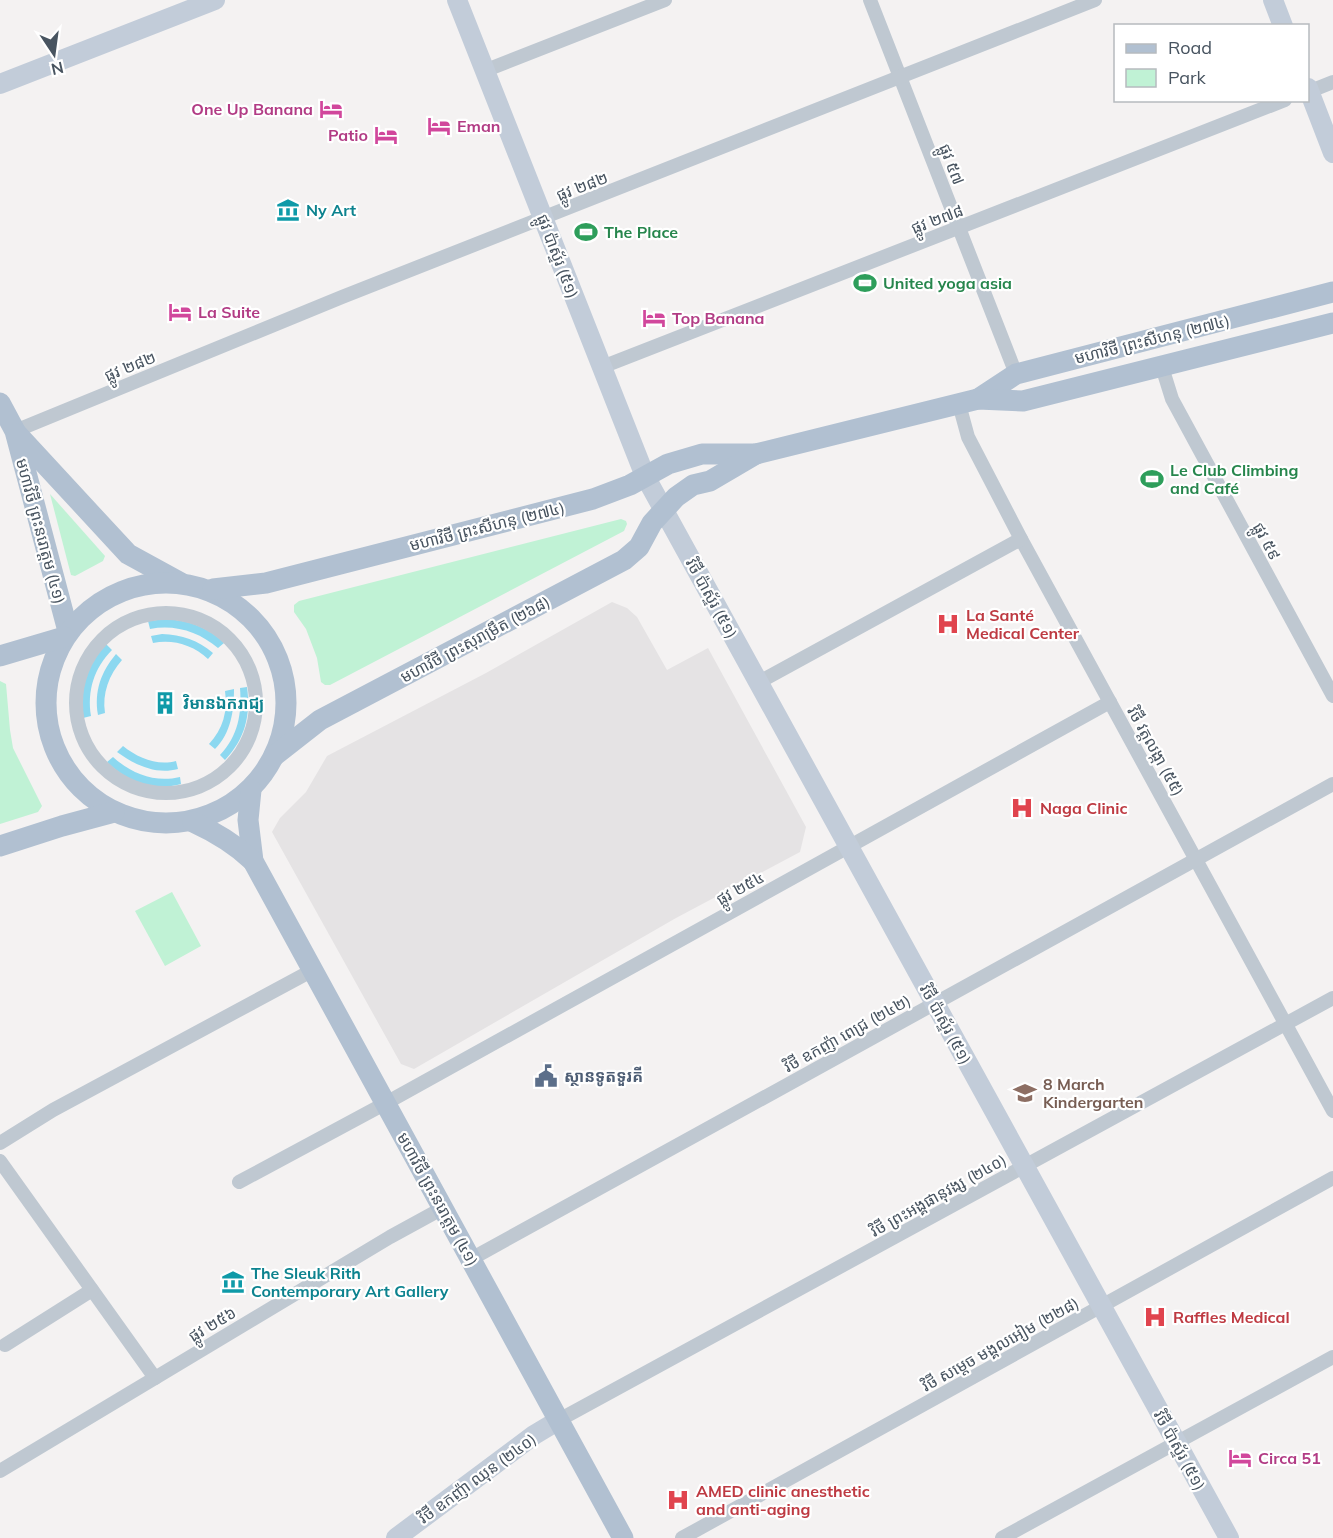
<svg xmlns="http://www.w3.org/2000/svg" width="1333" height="1538" viewBox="0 0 1333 1538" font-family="Mulish,'Noto Sans Khmer',sans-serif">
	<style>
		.education { fill: #e5e3e4 }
		.green { fill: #c0f2d5 }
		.water { fill: #8cd8f0 }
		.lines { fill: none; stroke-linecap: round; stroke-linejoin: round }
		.street { stroke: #bfc8d1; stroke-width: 14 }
		.secondary { stroke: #c2ccd9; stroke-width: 20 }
		.primary { stroke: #b1c0d1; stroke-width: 21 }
		.labels { text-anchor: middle; stroke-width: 4.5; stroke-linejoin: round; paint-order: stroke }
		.hotel-label { font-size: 16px; font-weight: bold; fill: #b23c85; stroke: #fff; text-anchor: start }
		.street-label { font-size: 16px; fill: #485460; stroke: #fff }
		.culture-label { font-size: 16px; font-weight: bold; fill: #0d838f; stroke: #fff; text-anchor: start }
		.leisure-label { font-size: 16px; font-weight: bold; fill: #27864d; stroke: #fff; text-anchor: start }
		.health-label { font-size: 16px; font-weight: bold; fill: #be3a42; stroke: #fff; text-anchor: start }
		.service-label { font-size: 16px; font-weight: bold; fill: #4e5e75; stroke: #fff; text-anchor: start }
		.education-label { font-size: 16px; font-weight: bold; fill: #785e54; stroke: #fff; text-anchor: start }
	</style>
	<rect width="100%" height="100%" fill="#f4f2f2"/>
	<!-- education -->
	<polygon class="education" points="612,602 627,608 637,617 667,670 708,648 806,827 800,852 676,918 414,1069 401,1064 272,832 280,818 306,792 327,756 486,673"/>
	<!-- green -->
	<g class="green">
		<polygon points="50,494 105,556 103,561 75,576 71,575"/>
		<polygon points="621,519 626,521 627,524 624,531 330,685 325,685 321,682 317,658 306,629 294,612 294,605 299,601"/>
		<polygon points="0,681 6,684 10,730 13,748 42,806 38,812 0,824"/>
		<polygon points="172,892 201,946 165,966 135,911"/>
	</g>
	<!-- water -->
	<g class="water">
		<path d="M166,619C187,620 209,627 224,643L218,648C199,632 175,624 150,629L148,621Z"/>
		<path d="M162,634C182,635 198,640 213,653L208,659C193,645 173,639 153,643L151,636Z"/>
		<path d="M106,644L112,650C94,668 87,691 91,716L83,718C79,691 85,662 106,644Z"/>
		<path d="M116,654L122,660C109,675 102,693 105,713L98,715C94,691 101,672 116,654Z"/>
		<path d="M247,687C251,715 245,739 225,760L220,755C238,736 242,714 240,688Z"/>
		<path d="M234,689C234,711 231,733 215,749L209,744C223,729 228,711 225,691Z"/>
		<path d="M123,746C138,758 157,766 176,761L178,769C156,775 135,765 117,752Z"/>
		<path d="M113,757C132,774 155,783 180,777L181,784C153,792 127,782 107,762Z"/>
	</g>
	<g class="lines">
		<!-- street -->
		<g class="street">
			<polyline points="870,0 1016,374"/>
			<polyline points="484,71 665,0"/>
			<polyline points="1308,92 1333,82"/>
			<polyline points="602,367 1285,100"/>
			<polyline points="1162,367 1172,399 1333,696"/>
			<polyline points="959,404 968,437 1021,539 1333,1111"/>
			<polyline points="15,431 342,297 1095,0"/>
			<circle cx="166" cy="703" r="90"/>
			<polyline points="759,682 1021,539"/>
			<polyline points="0,1143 53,1110 313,970"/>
			<polyline points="0,1161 155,1378"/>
			<polyline points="239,1182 386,1103 1110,702"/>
			<polyline points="471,1259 1333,784"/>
			<polyline points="5,1345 92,1290"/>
			<polyline points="559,1420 1333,998"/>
			<polyline points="0,1471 390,1237 443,1208"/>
			<polyline points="682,1538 1333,1178"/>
			<polyline points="1002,1538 1333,1357"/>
		</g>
		<!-- secondary -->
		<g class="secondary">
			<polyline points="457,0 645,476 1229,1538"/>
			<polyline points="1273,0 1283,26"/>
			<polyline points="0,84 215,0"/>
			<polyline points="1308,88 1333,153"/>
			<polyline points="396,1538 534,1435 559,1420"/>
		</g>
		<!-- primary -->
		<g class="primary">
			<polyline points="978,399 1016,374 1333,292"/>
			<polyline points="0,403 15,431 68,631"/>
			<polyline points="17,434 128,554 181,583"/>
			<circle cx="166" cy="703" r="120"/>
			<polyline points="213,589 266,583 593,499 630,485 668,464 702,454 756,454 978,399 1023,401 1333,323"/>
			<polyline points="0,656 64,637"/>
			<polyline points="274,756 320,720 624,560 639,547 652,523 676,497 693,485 710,481 756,454"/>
			<polyline points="251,790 248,820 253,861 623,1538"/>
			<path d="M193,822C217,833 235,844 253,861"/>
			<polyline points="0,846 62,826 114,812"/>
		</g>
	</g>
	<!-- icons -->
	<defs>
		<g id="hotel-bare" transform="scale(1.8)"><path d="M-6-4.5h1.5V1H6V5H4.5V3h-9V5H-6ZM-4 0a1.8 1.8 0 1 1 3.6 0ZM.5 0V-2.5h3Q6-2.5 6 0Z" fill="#d1479c" stroke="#fff" stroke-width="2.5" paint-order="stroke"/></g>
		<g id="museum-bare" transform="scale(1.8)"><path d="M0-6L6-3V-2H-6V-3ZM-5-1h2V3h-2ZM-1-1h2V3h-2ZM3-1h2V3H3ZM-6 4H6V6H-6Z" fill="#0f9aa8" stroke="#fff" stroke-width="2.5" paint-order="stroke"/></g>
		<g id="stadium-bare" transform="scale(1.8)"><path d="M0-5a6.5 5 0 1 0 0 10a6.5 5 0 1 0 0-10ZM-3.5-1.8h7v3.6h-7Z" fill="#2e9e5b" stroke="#fff" stroke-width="2.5" paint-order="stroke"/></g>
		<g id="hospital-bare" transform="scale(1.8)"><path d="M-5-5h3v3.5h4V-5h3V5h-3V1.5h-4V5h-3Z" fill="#e0444e" stroke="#fff" stroke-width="2.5" paint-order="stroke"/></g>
		<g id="building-bare" transform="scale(1.8)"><path d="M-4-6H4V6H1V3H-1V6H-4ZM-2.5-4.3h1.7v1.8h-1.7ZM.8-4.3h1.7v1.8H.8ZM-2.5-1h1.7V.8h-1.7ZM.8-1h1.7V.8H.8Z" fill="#0f9aa8" stroke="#fff" stroke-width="2.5" paint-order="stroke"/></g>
		<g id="civic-bare" transform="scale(1.8)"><path d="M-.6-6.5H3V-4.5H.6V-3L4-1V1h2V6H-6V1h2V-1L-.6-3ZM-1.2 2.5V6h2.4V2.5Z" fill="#5c6f8a" stroke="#fff" stroke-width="2.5" paint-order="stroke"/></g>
		<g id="school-bare" transform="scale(1.8)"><path d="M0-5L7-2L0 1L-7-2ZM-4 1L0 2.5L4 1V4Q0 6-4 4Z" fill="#8d6e63" stroke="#fff" stroke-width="2.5" paint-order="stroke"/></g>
	</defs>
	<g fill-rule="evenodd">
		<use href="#hotel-bare" x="331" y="109"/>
		<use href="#hotel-bare" x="439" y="126"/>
		<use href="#hotel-bare" x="386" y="135"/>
		<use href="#museum-bare" x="288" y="210"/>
		<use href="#stadium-bare" x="586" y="232"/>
		<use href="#stadium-bare" x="865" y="283"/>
		<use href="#hotel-bare" x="180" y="312"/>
		<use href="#hotel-bare" x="654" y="318"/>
		<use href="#stadium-bare" x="1152" y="479"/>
		<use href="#hospital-bare" x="948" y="624"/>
		<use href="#building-bare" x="165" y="703"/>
		<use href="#hospital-bare" x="1022" y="808"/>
		<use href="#civic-bare" x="546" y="1076"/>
		<use href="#school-bare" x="1025" y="1093"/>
		<use href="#museum-bare" x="233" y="1282"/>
		<use href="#hospital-bare" x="1155" y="1317"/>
		<use href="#hotel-bare" x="1240" y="1458"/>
		<use href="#hospital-bare" x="678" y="1500"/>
	</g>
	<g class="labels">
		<!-- hotel labels -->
		<g class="hotel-label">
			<text x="313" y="115" text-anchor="end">One Up Banana</text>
			<text x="457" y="132">Eman</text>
			<text x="368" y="141" text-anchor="end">Patio</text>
			<text x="198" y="318">La Suite</text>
			<text x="672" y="324">Top Banana</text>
			<text x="1258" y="1464">Circa 51</text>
		</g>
		<!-- street labels -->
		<g class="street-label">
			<text transform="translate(952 164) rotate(69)" y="6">ផ្លូវ ៥៧</text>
			<text transform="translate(582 186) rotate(-21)" y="6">ផ្លូវ ២៨២</text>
			<text transform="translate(937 219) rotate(-21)" y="6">ផ្លូវ ២៧៨</text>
			<text transform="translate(558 256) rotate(69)" y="6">ផ្លូវ ប៉ាស្ទ័រ (៥១)</text>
			<text transform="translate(1152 339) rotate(-14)" y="6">មហាវិថី ព្រះសីហនុ (២៧៤)</text>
			<text transform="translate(130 366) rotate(-22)" y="6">ផ្លូវ ២៨២</text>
			<text transform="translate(487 526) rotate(-14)" y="6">មហាវិថី ព្រះសីហនុ (២៧៤)</text>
			<text transform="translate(41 531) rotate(75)" y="6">មហាវិថី ព្រះនរោត្តម (៤១)</text>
			<text transform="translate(1267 541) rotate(62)" y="6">ផ្លូវ ៥៩</text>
			<text transform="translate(712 598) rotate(61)" y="6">វិថី ប៉ាស្ទ័រ (៥១)</text>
			<text transform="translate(475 639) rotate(-28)" y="6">មហាវិថី ព្រះសុរាម្រឹត (២៦៨)</text>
			<text transform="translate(1156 751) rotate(61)" y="6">វិថី វត្តលង្កា (៥៥)</text>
			<text transform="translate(740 888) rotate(-29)" y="6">ផ្លូវ ២៥៤</text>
			<text transform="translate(946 1024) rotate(61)" y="6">វិថី ប៉ាស្ទ័រ (៥១)</text>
			<text transform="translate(847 1033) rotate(-29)" y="6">វិថី ឧកញ៉ា ពេជ្រ (២៤២)</text>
			<text transform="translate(938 1195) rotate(-29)" y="6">វិថី ព្រះអង្គផានុវង្ស (២៤០)</text>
			<text transform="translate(438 1199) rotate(61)" y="6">មហាវិថី ព្រះនរោត្តម (៤១)</text>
			<text transform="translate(212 1324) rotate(-31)" y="6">ផ្លូវ ២៥៦</text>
			<text transform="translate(1000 1344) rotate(-29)" y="6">វិថី សម្តេច មង្គលអៀម (២២៨)</text>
			<text transform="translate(1180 1450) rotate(61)" y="6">វិថី ប៉ាស្ទ័រ (៥១)</text>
			<text transform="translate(477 1478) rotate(-36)" y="6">វិថី ឧកញ៉ា ឈុន (២៤០)</text>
		</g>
		<!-- culture labels -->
		<g class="culture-label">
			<text x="306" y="216">Ny Art</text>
			<text x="183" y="709">វិមានឯករាជ្យ</text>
			<text x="251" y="1279">The Sleuk Rith<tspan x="251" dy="18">Contemporary Art Gallery</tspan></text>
		</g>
		<!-- leisure labels -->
		<g class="leisure-label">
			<text x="604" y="238">The Place</text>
			<text x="883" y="289">United yoga asia</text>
			<text x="1170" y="476">Le Club Climbing<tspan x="1170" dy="18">and Café</tspan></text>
		</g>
		<!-- health labels -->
		<g class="health-label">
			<text x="966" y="621">La Santé<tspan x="966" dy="18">Medical Center</tspan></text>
			<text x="1040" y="814">Naga Clinic</text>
			<text x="1173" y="1323">Raffles Medical</text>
			<text x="696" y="1497">AMED clinic anesthetic<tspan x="696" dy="18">and anti-aging</tspan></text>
		</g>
		<!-- service labels -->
		<g class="service-label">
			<text x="564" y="1082">ស្ថានទូតទួរគី</text>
		</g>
		<!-- education labels -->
		<g class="education-label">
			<text x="1043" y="1090">8 March<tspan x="1043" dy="18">Kindergarten</tspan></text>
		</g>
	</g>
	<!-- legend -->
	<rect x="1114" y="24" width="195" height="78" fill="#ffffff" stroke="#b6bbbf" stroke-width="1.5"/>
	<rect x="1126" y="44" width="30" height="9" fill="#b1c0d1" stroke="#b6bbbf" stroke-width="1.5"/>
	<text x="1168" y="54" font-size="18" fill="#485460">Road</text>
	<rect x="1126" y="69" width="30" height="18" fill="#c0f2d5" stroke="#b6bbbf" stroke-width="1.5"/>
	<text x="1168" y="84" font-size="18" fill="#485460">Park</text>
	<!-- north arrow -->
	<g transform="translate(54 54) rotate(167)" stroke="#ffffff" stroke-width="4.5" paint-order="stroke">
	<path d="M0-4.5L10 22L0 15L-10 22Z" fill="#485460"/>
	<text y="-9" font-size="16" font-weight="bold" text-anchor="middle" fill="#485460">N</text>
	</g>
</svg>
